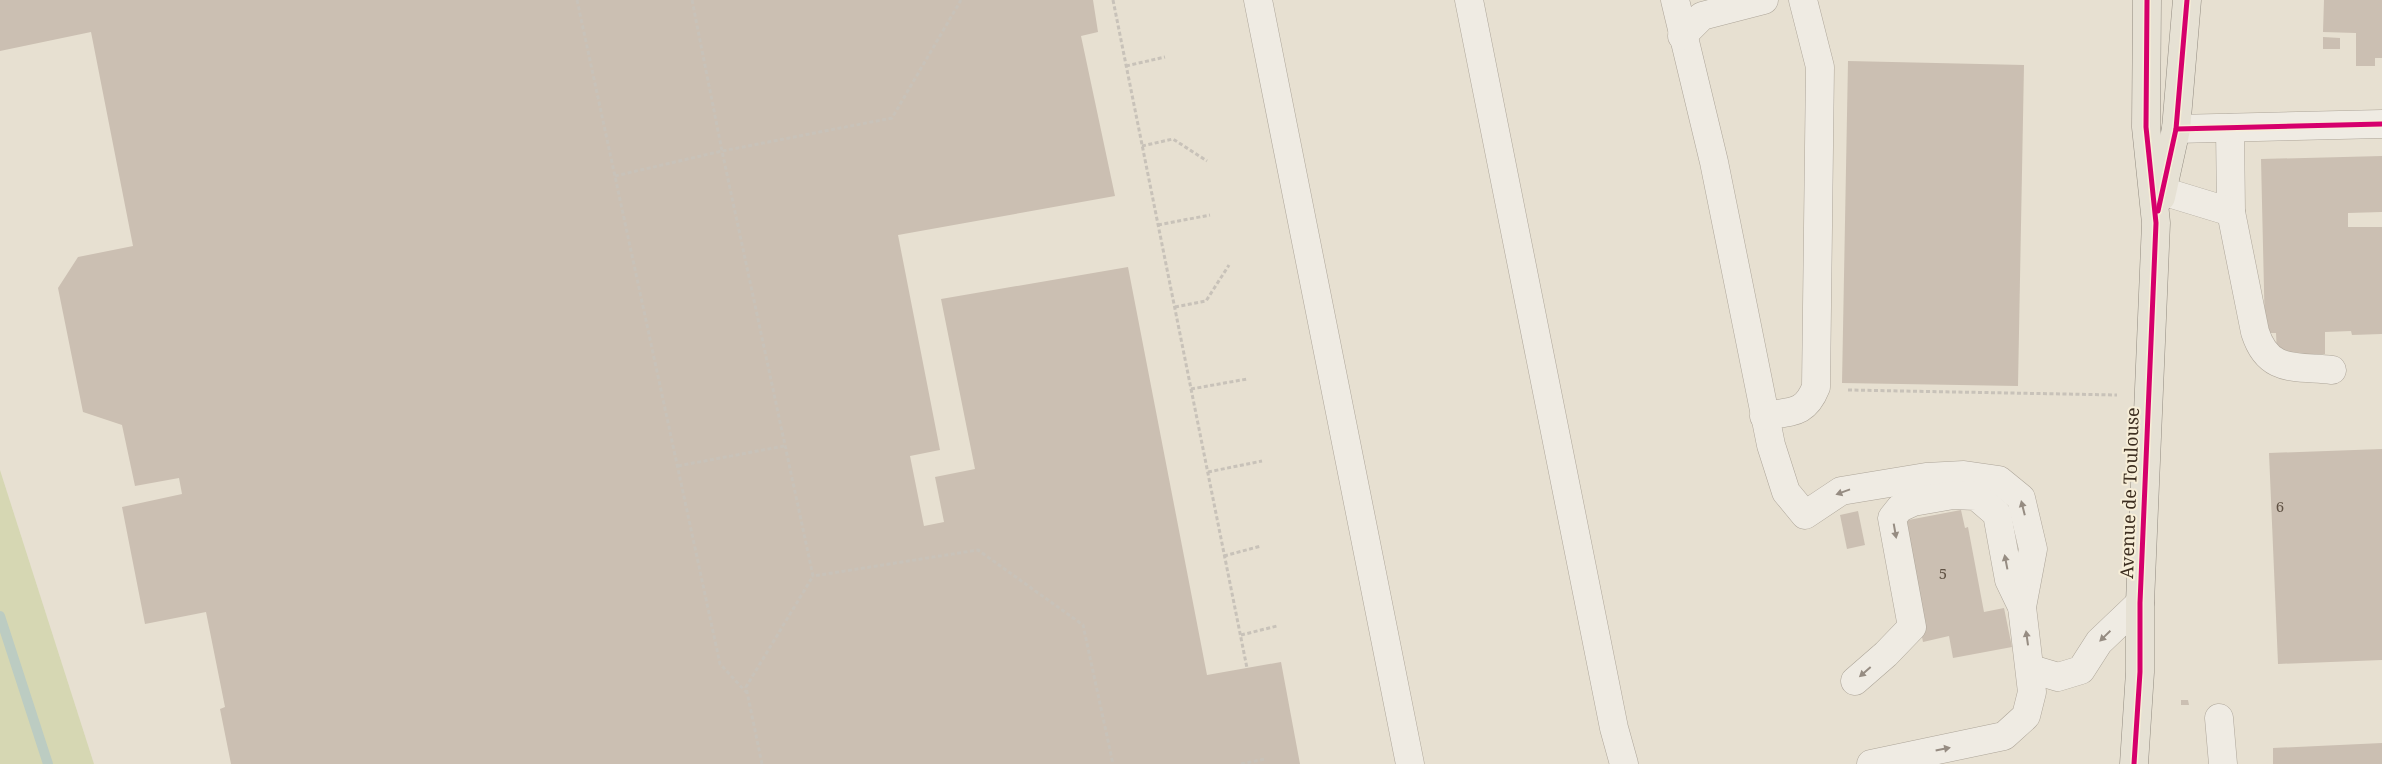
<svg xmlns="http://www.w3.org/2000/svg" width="2382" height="764" viewBox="0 0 2382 764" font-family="'Noto Serif',serif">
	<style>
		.green { fill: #d6d7b3 }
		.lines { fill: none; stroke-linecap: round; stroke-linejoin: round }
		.stream { stroke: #bcccc2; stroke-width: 10 }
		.building { fill: #cbbfb2 }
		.minor-casing { stroke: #ada599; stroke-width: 29 }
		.major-casing { stroke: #928b80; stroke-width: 29 }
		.path { stroke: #c8c2b9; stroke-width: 3; stroke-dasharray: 4 2.5; stroke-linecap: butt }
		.minor { stroke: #efebe3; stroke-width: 28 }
		.major { stroke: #e6e1d4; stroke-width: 28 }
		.cycleway-casing { stroke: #f7eed8; stroke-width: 8 }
		.cycleway { stroke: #d6006c; stroke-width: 5 }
		.oneway { fill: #968c82 }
		.labels { text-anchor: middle; stroke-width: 4; stroke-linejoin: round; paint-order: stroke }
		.number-label { font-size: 15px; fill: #605244 }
		.street-label { font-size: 18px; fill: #3d2e20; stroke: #f7eed8 }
	</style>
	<rect width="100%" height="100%" fill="#e7e0d1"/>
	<!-- green -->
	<polygon class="green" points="0,470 94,764 0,764"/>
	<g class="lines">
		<!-- stream -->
		<polyline class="stream" points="0,616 48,764"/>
	</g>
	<!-- building -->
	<g class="building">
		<polygon points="0,0 1093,0 1098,32 1081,36 1115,196 898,235 940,450 910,456 924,526 944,522 935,477 975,469 941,299 1128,267 1207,675 1281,662 1300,764 231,764 220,709 225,707 206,612 145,624 122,507 182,494 179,478 135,486 122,425 83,412 58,288 78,257 133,246 91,32 0,51"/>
		<polygon points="2324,0 2382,0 2382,58 2375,58 2375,66 2356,66 2356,33 2323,32"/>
		<polygon points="2323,37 2340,38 2340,49 2323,49"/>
		<polygon points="1848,61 2024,65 2018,386 1842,383"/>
		<polygon points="2382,156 2382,212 2348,213 2348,227 2382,227 2382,334 2352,335 2351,331 2325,332 2325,354 2277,355 2276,333 2265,333 2261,159"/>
		<polygon points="2382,449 2382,660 2278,664 2269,453"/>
		<polygon points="1961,510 1965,528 1968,527 1984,612 2004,608 2012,647 1953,658 1949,636 1923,642 1903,540 1903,521"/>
		<polygon points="1858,511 1865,545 1847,549 1840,515"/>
		<polygon points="2181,700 2188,700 2189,705 2181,705"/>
		<polygon points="2382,743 2382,764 2273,764 2273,748"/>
	</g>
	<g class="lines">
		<!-- minor casing -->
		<g class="minor-casing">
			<g id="minor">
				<polyline points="1258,0 1410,764"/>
				<polyline points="1469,0 1614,728 1624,764"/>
				<polyline points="1675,0 1714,162 1771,445 1786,492 1805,515 1841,491 1926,477 1964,475 1999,480 2021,498 2033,549 2022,607"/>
				<polyline points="1682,36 1702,16 1764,0"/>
				<polyline points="2230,128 2231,212"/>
				<polyline points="2176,129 2382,124"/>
				<path d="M2162,191L2231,212L2255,332C2268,373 2294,366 2332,370"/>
				<path d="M1764,416C1791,411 1805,415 1816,387L1820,67L1803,0"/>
				<polyline points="2031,669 2058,677 2081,670 2099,642 2140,603"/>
				<polyline points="1855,681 1886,654 1912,627 1892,518 1900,508 1913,502 1953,495 1976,496 1997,514 2009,580 2022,607 2032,692 2026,716 2004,736 1871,764"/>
				<polyline points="2219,718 2223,764"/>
			</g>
		</g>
		<!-- major casing -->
		<g class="major-casing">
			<g id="major">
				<polyline points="2161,197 2176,129 2187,0"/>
				<polyline points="2134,764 2140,672 2140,603 2156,223 2146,127 2147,0"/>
			</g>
		</g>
		<!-- path -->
		<g class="path">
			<polyline points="577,0 720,664 748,694"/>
			<polyline points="692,0 722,151 813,576 978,550 1083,625 1113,764"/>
			<polyline points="1113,0 1247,668"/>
			<polyline points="1126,66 1165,57"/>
			<polyline points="1142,146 1173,139 1207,161"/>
			<polyline points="615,176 722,151 892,118 961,0"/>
			<polyline points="1158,225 1210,215"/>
			<polyline points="1175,307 1206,301 1229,265"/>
			<polyline points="1191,389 1247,379"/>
			<polyline points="1848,390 2117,395"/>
			<polyline points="678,466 784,446"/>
			<polyline points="1208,472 1262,461"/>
			<polyline points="1224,556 1261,546"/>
			<polyline points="1241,635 1277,626"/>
			<polyline points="762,764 746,687 813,576"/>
			<polyline points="1241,764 1265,759"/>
		</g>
		<!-- minor -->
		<use href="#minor" class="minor"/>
		<!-- major -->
		<use href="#major" class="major"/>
		<!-- cycleway casing -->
		<g class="cycleway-casing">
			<g id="cycleway">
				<polyline points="2176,129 2382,124"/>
				<polyline points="2158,211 2176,129 2187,0"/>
				<polyline points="2134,764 2140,672 2140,603 2156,223 2146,127 2147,0"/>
			</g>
		</g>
		<!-- cycleway -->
		<use href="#cycleway" class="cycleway"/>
	</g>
	<!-- one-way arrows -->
	<defs><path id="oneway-solid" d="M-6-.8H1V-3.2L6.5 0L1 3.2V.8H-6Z" transform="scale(1.25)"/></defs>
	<g class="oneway">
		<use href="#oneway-solid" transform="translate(1843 492) rotate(160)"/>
		<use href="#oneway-solid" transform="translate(2023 508) rotate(-104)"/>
		<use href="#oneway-solid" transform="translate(1895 531) rotate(80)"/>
		<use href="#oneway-solid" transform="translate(2006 562) rotate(-101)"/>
		<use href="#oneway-solid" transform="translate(2105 636) rotate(136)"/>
		<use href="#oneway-solid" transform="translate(2027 638) rotate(-98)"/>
		<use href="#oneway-solid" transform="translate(1865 672) rotate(139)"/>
		<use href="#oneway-solid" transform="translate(1943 749) rotate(-11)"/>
	</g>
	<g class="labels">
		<!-- number labels -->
		<g class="number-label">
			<text x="2280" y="512">6</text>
			<text x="1943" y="579">5</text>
		</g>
		<!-- street labels -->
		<g class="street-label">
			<text transform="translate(2130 493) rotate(-88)" y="6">Avenue de Toulouse</text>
		</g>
	</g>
</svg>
